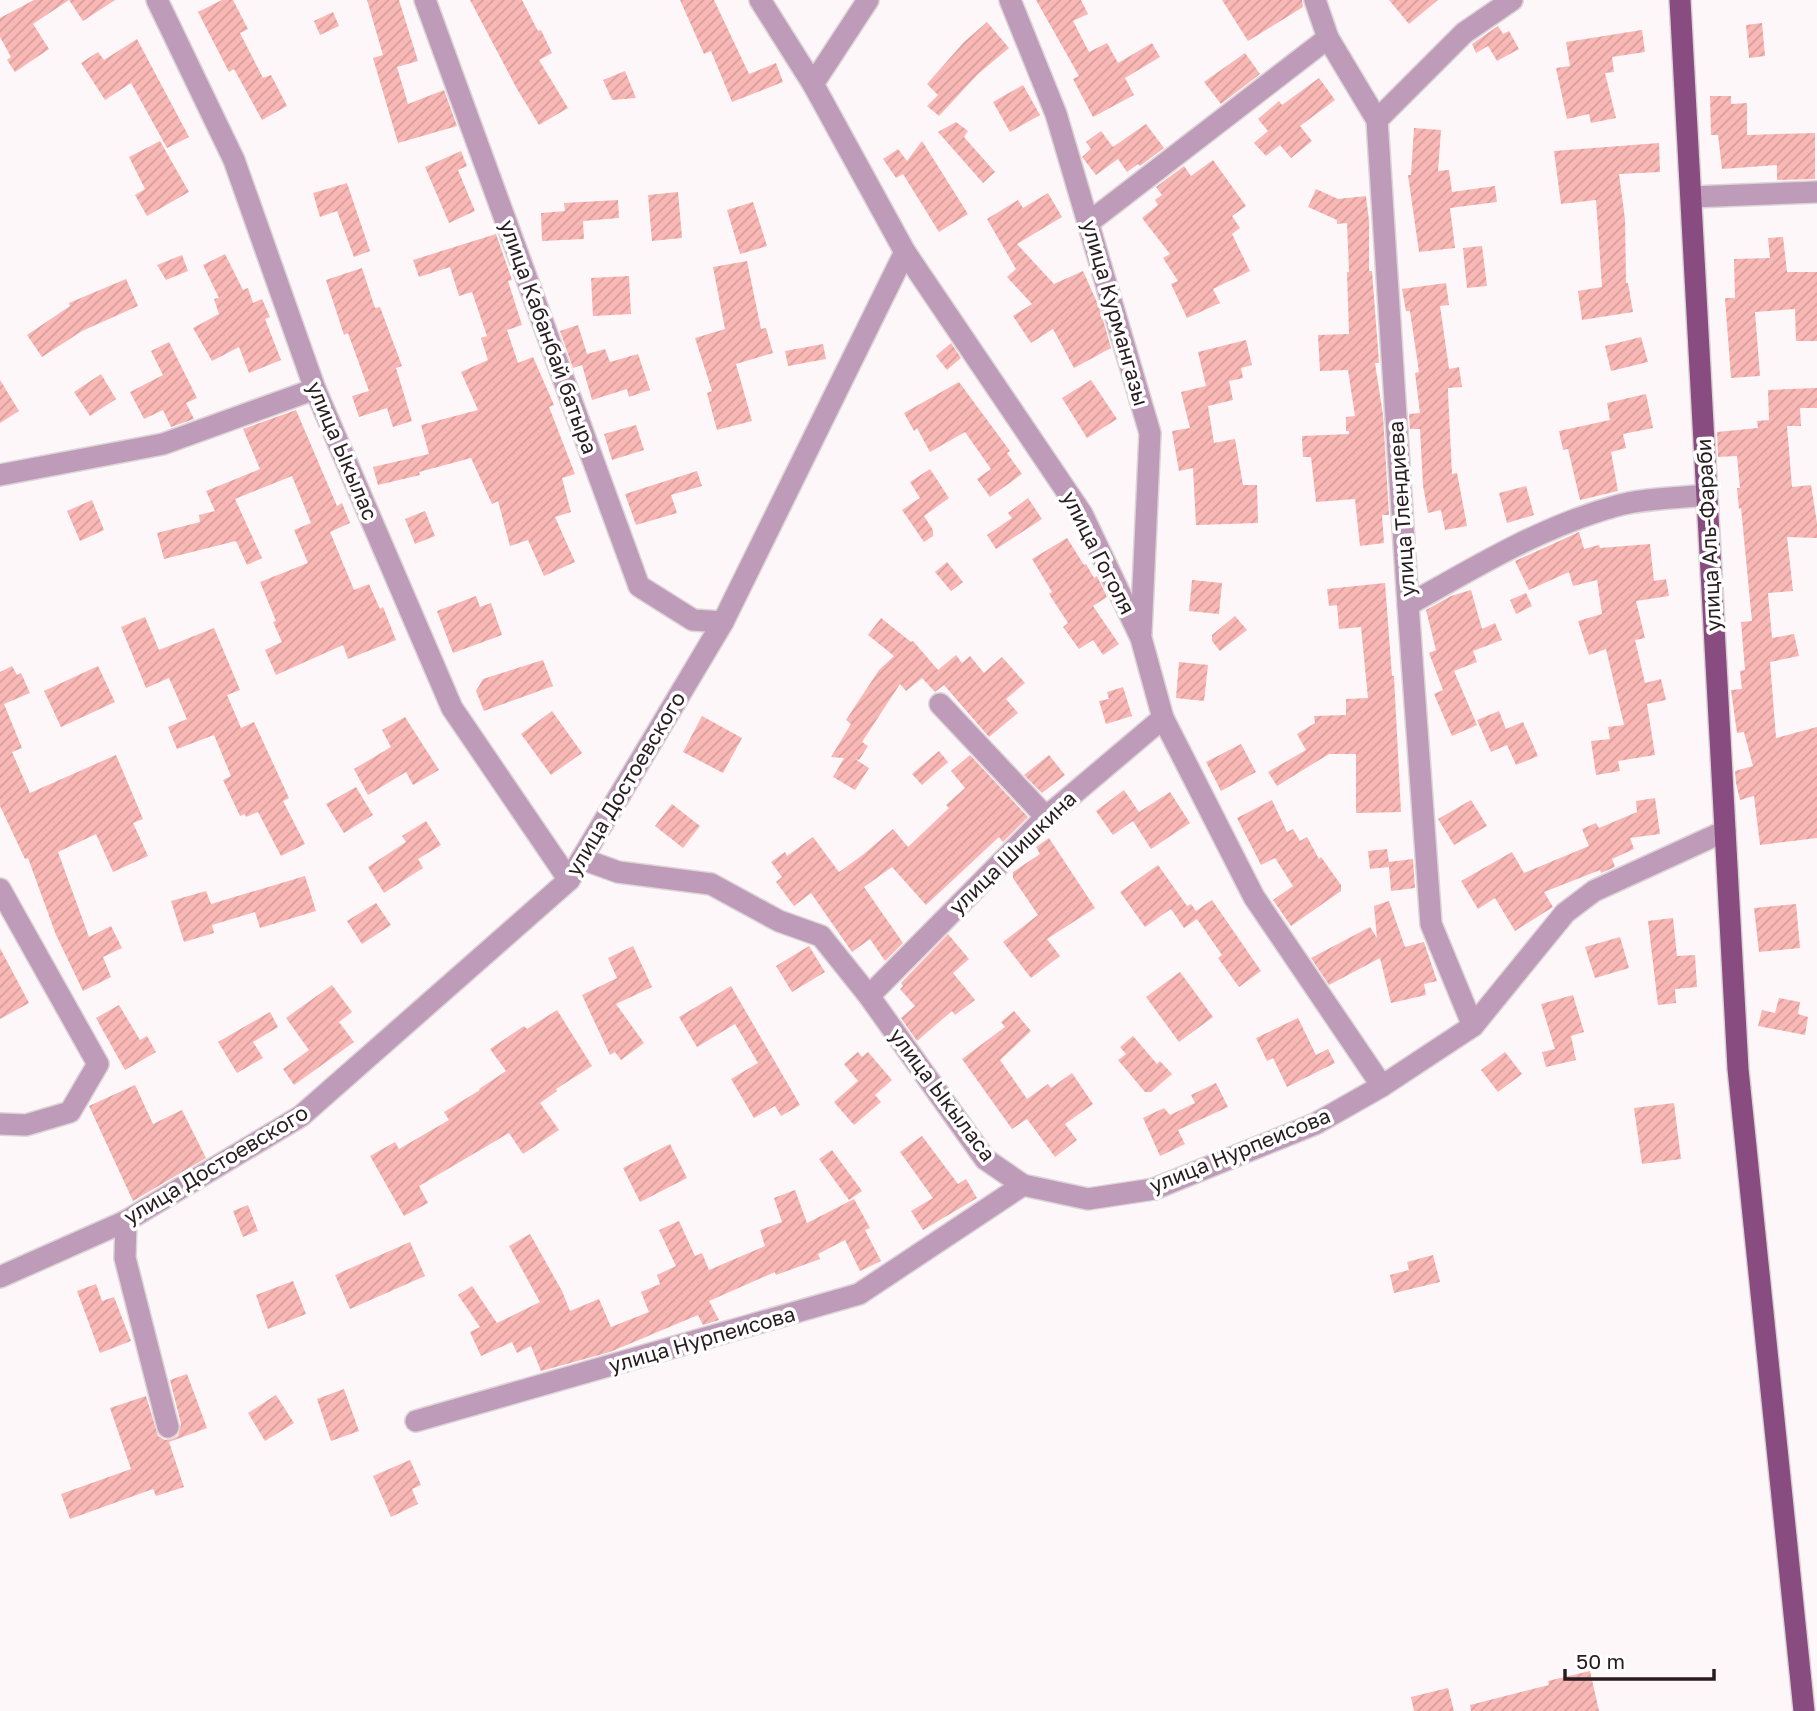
<svg xmlns="http://www.w3.org/2000/svg" width="1817" height="1711" viewBox="0 0 1817 1711" font-family="'Golos Text',sans-serif">
	<style>
		.building { fill: url(#building-hatch) }
		.lines { fill: none; stroke-linecap: round; stroke-linejoin: round }
		.minor-casing { stroke: #dcd4d6; stroke-width: 24 }
		.major-casing { stroke: #dcd4d6; stroke-width: 24 }
		.minor { stroke: #be9bb8; stroke-width: 21 }
		.major { stroke: #884c80; stroke-width: 21 }
		.labels { text-anchor: middle; stroke-width: 7; stroke-linejoin: round; paint-order: stroke }
		.street-label { font-size: 21px; fill: #281c20; stroke: #fff }
	</style>
	<defs>
		<pattern id="building-hatch" width="6" height="6" patternUnits="userSpaceOnUse" patternTransform="scale(1.75)"><rect width="6" height="6" fill="#f9b8b5"/><path d="M-1 1l2-2M0 6l6-6M5 7l2-2" fill="none" stroke="#d59e9b"/></pattern>
	</defs>
	<rect width="100%" height="100%" fill="#fef7f9"/>
	<!-- building -->
	<g class="building">
		<polygon points="34,0 69,0 33,24 49,49 15,72 7,60 11,57 0,37 0,18"/>
		<polygon points="69,0 115,0 83,21"/>
		<polygon points="222,0 233,0 248,29 240,33 263,78 271,75 287,106 262,120 234,69 229,72 198,12"/>
		<polygon points="367,0 399,0 418,61 397,67 408,104 444,90 457,126 398,143 373,58 383,55"/>
		<polygon points="470,0 522,0 538,31 541,30 552,53 539,60 568,108 539,125 517,89"/>
		<polygon points="680,0 714,0 749,74 776,63 783,82 732,102 711,51 704,54"/>
		<polygon points="1036,0 1081,0 1088,14 1073,21 1089,52 1107,43 1118,63 1152,43 1160,57 1125,78 1134,95 1093,117 1073,79 1079,76"/>
		<polygon points="1222,0 1302,0 1303,7 1248,41"/>
		<polygon points="1389,0 1438,0 1409,24"/>
		<polygon points="333,12 339,26 320,35 314,21"/>
		<polygon points="987,22 1009,48 978,74 939,116 927,106 938,95 927,84 964,42"/>
		<polygon points="1762,23 1765,56 1749,58 1746,25"/>
		<polygon points="1498,26 1503,34 1509,31 1519,49 1497,61 1488,46 1476,53 1472,44"/>
		<polygon points="1642,30 1645,52 1612,57 1614,72 1605,73 1616,118 1591,123 1589,114 1567,119 1556,68 1570,66 1566,42"/>
		<polygon points="137,39 189,137 167,148 131,83 105,100 81,63 98,52 104,60"/>
		<polygon points="1245,53 1260,74 1221,104 1204,82"/>
		<polygon points="625,71 636,98 612,100 603,80"/>
		<polygon points="1319,78 1335,100 1300,126 1312,141 1291,158 1280,145 1266,156 1254,143 1268,131 1258,119 1279,101 1282,105"/>
		<polygon points="1023,85 1040,115 1010,132 993,102"/>
		<polygon points="1710,96 1731,96 1731,104 1747,103 1747,135 1815,133 1815,179 1777,180 1777,165 1722,169 1718,135 1711,135"/>
		<polygon points="956,122 968,131 964,137 995,172 983,183 938,132"/>
		<polygon points="1146,124 1164,148 1140,166 1138,164 1127,172 1118,159 1096,175 1082,157 1091,149 1086,142 1101,131 1113,147"/>
		<polygon points="1414,128 1441,130 1438,171 1449,170 1452,192 1495,186 1497,202 1450,208 1455,248 1419,252 1408,175 1411,175"/>
		<polygon points="160,141 189,192 147,216 135,195 145,189 129,157"/>
		<polygon points="922,141 968,214 939,232 903,174 896,178 883,159 898,149 907,161"/>
		<polygon points="1659,143 1660,172 1619,174 1625,219 1626,283 1628,283 1633,312 1582,320 1578,291 1602,287 1596,200 1561,204 1554,151"/>
		<polygon points="461,151 467,166 458,170 475,211 449,223 425,167"/>
		<polygon points="1213,160 1246,206 1232,216 1240,228 1232,234 1250,271 1213,289 1220,303 1187,318 1171,284 1178,281 1163,258 1170,254 1142,218 1158,205 1155,200 1162,195 1156,187 1184,166 1191,176"/>
		<polygon points="347,183 370,251 354,257 337,211 320,217 313,193"/>
		<polygon points="1316,189 1338,199 1366,196 1369,221 1369,271 1372,271 1379,363 1375,363 1383,415 1389,515 1382,515 1384,543 1360,546 1355,499 1316,502 1311,457 1303,457 1302,436 1349,434 1349,431 1346,431 1346,417 1355,416 1348,370 1320,371 1318,335 1349,334 1347,272 1349,272 1347,223 1337,224 1337,220 1308,207"/>
		<polygon points="678,192 682,238 652,241 648,195"/>
		<polygon points="1048,193 1062,217 1017,244 1054,284 1083,271 1100,309 1111,348 1074,368 1053,329 1031,343 1013,316 1032,304 1007,277 1016,269 987,219 1018,200 1023,208"/>
		<polygon points="618,200 619,218 583,221 584,239 542,241 541,213 565,211 564,203"/>
		<polygon points="753,202 767,246 740,254 727,210"/>
		<polygon points="496,234 512,280 508,281 522,325 507,330 518,363 533,357 554,405 549,407 575,474 562,478 571,512 555,517 575,562 544,576 528,540 510,546 498,501 492,504 471,458 419,472 420,475 378,485 373,467 429,454 421,425 478,410 461,372 488,360 481,338 487,336 472,292 459,296 450,267 419,277 413,260"/>
		<polygon points="1783,237 1787,272 1817,272 1817,341 1796,341 1795,309 1755,312 1760,376 1731,378 1725,298 1735,298 1734,259 1770,258 1768,238"/>
		<polygon points="1482,246 1487,286 1467,288 1463,248"/>
		<polygon points="225,254 243,290 248,288 253,303 262,299 270,317 265,319 281,360 249,373 239,347 212,361 193,328 219,314 214,299 219,298 203,265"/>
		<polygon points="182,255 188,271 166,280 157,265"/>
		<polygon points="747,261 761,329 766,328 773,353 736,364 752,421 717,430 707,393 712,391 695,338 725,329 713,267"/>
		<polygon points="362,268 375,308 380,307 402,366 396,368 412,421 393,427 387,408 359,417 352,396 369,391 348,333 344,335 326,280"/>
		<polygon points="629,276 631,314 593,316 591,278"/>
		<polygon points="126,279 138,306 82,331 42,357 27,335 70,306 69,303"/>
		<polygon points="1446,283 1449,305 1440,306 1449,369 1459,367 1462,387 1448,388 1448,393 1452,474 1457,473 1467,526 1445,530 1441,510 1428,513 1423,486 1420,429 1410,429 1409,414 1420,413 1415,373 1419,372 1410,311 1406,311 1402,289"/>
		<polygon points="578,325 587,354 605,349 610,362 638,354 650,390 629,397 627,389 592,400 582,365 573,368 560,331"/>
		<polygon points="1641,337 1648,362 1611,371 1605,346"/>
		<polygon points="1246,340 1252,365 1241,368 1243,378 1229,381 1233,400 1208,406 1214,443 1235,439 1243,485 1257,485 1258,523 1196,525 1193,468 1179,471 1172,431 1190,428 1181,392 1206,386 1198,352"/>
		<polygon points="169,342 197,398 186,403 194,419 171,427 163,410 144,419 130,392 163,375 151,351"/>
		<polygon points="951,343 961,358 947,370 936,356"/>
		<polygon points="823,344 826,359 788,366 785,351"/>
		<polygon points="101,374 116,399 90,416 74,392"/>
		<polygon points="0,380 19,411 0,423"/>
		<polygon points="1091,380 1117,419 1087,438 1062,398"/>
		<polygon points="959,382 1010,451 1007,453 1022,474 990,497 977,479 991,469 965,432 930,452 917,428 914,431 904,413"/>
		<polygon points="1817,388 1817,408 1800,408 1801,426 1787,426 1792,487 1811,485 1817,523 1817,538 1787,537 1793,591 1768,593 1772,638 1794,634 1799,656 1770,662 1776,738 1817,727 1817,838 1760,845 1754,796 1740,800 1736,783 1735,771 1753,766 1744,732 1737,733 1731,690 1742,689 1740,671 1745,670 1741,622 1752,621 1741,508 1739,509 1737,488 1740,488 1737,456 1718,457 1717,432 1758,428 1757,421 1769,420 1768,390"/>
		<polygon points="1646,394 1653,428 1623,434 1626,448 1611,452 1618,491 1580,500 1568,449 1563,450 1559,431 1610,420 1607,403"/>
		<polygon points="296,410 337,506 342,503 350,523 330,532 354,590 369,584 380,609 383,607 396,640 348,659 343,645 276,675 265,650 282,642 273,622 276,621 260,582 308,563 294,530 311,523 292,476 235,499 262,558 247,565 236,541 164,559 157,533 200,522 199,515 215,511 206,491 260,469 243,429"/>
		<polygon points="636,425 644,450 612,460 604,434"/>
		<polygon points="930,469 949,498 924,516 933,530 933,536 924,542 902,510 920,498 910,482"/>
		<polygon points="697,471 702,486 671,495 677,513 636,525 625,494"/>
		<polygon points="1526,486 1534,515 1507,523 1499,493"/>
		<polygon points="1028,498 1042,519 996,549 987,535 1012,518 1008,513"/>
		<polygon points="92,500 104,530 80,541 67,511"/>
		<polygon points="425,511 435,536 415,544 405,519"/>
		<polygon points="1579,532 1584,549 1599,545 1600,548 1650,544 1654,581 1666,579 1669,596 1636,601 1645,638 1635,640 1645,683 1661,679 1666,700 1647,704 1655,755 1618,761 1620,771 1596,775 1591,741 1610,739 1608,727 1624,725 1606,649 1589,655 1578,621 1602,614 1597,580 1573,586 1569,572 1529,590 1515,561"/>
		<polygon points="1067,538 1084,565 1086,564 1094,578 1097,576 1107,597 1093,606 1119,644 1103,655 1093,640 1079,649 1063,627 1068,623 1049,594 1052,592 1032,559"/>
		<polygon points="947,562 963,582 951,591 935,572"/>
		<polygon points="1192,580 1222,583 1219,614 1189,611"/>
		<polygon points="1385,583 1392,676 1394,676 1401,812 1356,813 1356,754 1329,754 1277,786 1268,772 1306,750 1297,734 1315,723 1314,716 1346,715 1346,699 1368,698 1361,627 1339,629 1337,605 1329,606 1327,589"/>
		<polygon points="1471,590 1482,629 1495,623 1502,640 1473,651 1477,662 1454,671 1477,725 1452,736 1434,694 1443,690 1429,653 1436,650 1426,610 1451,596"/>
		<polygon points="1526,593 1532,606 1516,614 1510,600"/>
		<polygon points="476,596 480,607 491,603 502,635 453,653 437,611"/>
		<polygon points="1235,616 1247,630 1220,651 1212,641 1212,635"/>
		<polygon points="145,617 159,650 214,628 240,690 227,695 241,728 254,722 289,798 283,801 305,844 281,856 258,812 246,817 245,814 240,816 223,780 231,776 214,735 177,749 168,727 187,719 169,678 146,688 121,627"/>
		<polygon points="881,618 911,642 913,641 938,670 956,655 962,663 970,656 984,673 1002,657 1025,683 1006,699 1018,713 989,737 944,685 935,692 922,678 906,691 900,684 862,742 868,746 859,760 855,759 869,768 855,790 833,777 844,758 831,757 851,724 846,720 879,670 894,656 868,635"/>
		<polygon points="543,660 553,686 484,711 476,691 483,679"/>
		<polygon points="1179,662 1208,665 1204,701 1176,698"/>
		<polygon points="12,666 17,675 21,673 30,693 4,704 22,748 12,752 30,793 116,755 143,819 133,823 148,856 113,872 96,834 58,852 89,937 111,926 122,948 103,957 111,977 83,991 56,935 28,858 25,859 0,806 0,672"/>
		<polygon points="98,666 115,702 61,727 44,691"/>
		<polygon points="1123,687 1132,716 1106,724 1099,701 1109,699 1107,692"/>
		<polygon points="552,711 582,753 551,775 521,734"/>
		<polygon points="1499,711 1506,729 1523,722 1538,756 1516,765 1507,745 1491,752 1477,720"/>
		<polygon points="702,716 742,738 723,773 683,752"/>
		<polygon points="405,717 439,770 413,785 406,772 368,795 354,769 391,747 382,730"/>
		<polygon points="1241,744 1256,772 1221,791 1206,762"/>
		<polygon points="939,751 948,762 922,785 912,774"/>
		<polygon points="970,755 1028,817 1003,842 999,837 926,905 892,867 864,887 903,943 885,961 870,939 852,952 811,893 794,906 776,882 782,877 771,862 785,852 787,856 813,837 839,872 864,854 893,829 908,847 949,808 946,805 965,788 951,771"/>
		<polygon points="1049,755 1065,775 1042,793 1024,775"/>
		<polygon points="356,787 373,815 344,833 326,804"/>
		<polygon points="1124,790 1139,812 1170,792 1190,823 1151,849 1133,821 1113,835 1096,811"/>
		<polygon points="1655,798 1660,834 1630,838 1634,849 1612,859 1615,867 1601,873 1600,870 1544,892 1553,907 1515,931 1495,898 1478,909 1461,881 1512,852 1524,873 1589,846 1582,829 1596,823 1599,828 1637,812 1636,801"/>
		<polygon points="1272,800 1287,832 1293,829 1300,841 1307,837 1319,859 1321,857 1341,885 1341,891 1291,926 1273,900 1293,886 1275,858 1261,865 1237,818"/>
		<polygon points="1471,800 1487,826 1454,845 1438,819"/>
		<polygon points="672,804 700,826 683,848 655,826"/>
		<polygon points="426,821 441,845 418,859 423,868 384,893 368,867 406,842 402,836"/>
		<polygon points="1049,838 1095,908 1047,939 1060,956 1031,978 1003,942 1038,915 1013,878 1013,872 1040,854 1036,847"/>
		<polygon points="1387,849 1389,862 1413,859 1415,888 1391,891 1389,867 1370,869 1368,851"/>
		<polygon points="1158,865 1187,906 1191,904 1196,911 1212,900 1261,971 1239,987 1218,958 1222,955 1197,919 1184,928 1171,909 1145,927 1120,892"/>
		<polygon points="305,876 316,911 260,928 255,912 212,925 214,933 184,942 171,901 206,891 211,904"/>
		<polygon points="1389,901 1405,947 1424,942 1437,981 1424,984 1426,995 1391,1003 1380,958 1329,985 1311,958 1370,927 1377,938 1374,906"/>
		<polygon points="376,903 391,925 362,944 347,921"/>
		<polygon points="1796,904 1800,948 1759,952 1754,908"/>
		<polygon points="1673,918 1677,956 1695,955 1697,987 1675,989 1676,1003 1658,1005 1648,921"/>
		<polygon points="948,934 969,959 953,973 975,1000 955,1015 952,1011 917,1041 901,1018 915,1006 900,989 903,986 901,983"/>
		<polygon points="1620,937 1629,968 1595,978 1585,947"/>
		<polygon points="633,946 652,987 616,1004 644,1043 621,1060 615,1052 610,1055 582,995 617,978 608,958"/>
		<polygon points="809,946 825,972 792,992 776,966"/>
		<polygon points="0,948 29,1003 0,1019"/>
		<polygon points="1180,972 1213,1017 1179,1042 1146,997"/>
		<polygon points="332,985 352,1012 339,1022 354,1042 294,1085 283,1069 309,1050 286,1018"/>
		<polygon points="731,986 800,1105 781,1116 775,1106 754,1118 731,1079 758,1063 735,1024 697,1047 679,1017"/>
		<polygon points="1573,995 1584,1032 1571,1036 1576,1060 1546,1067 1542,1052 1555,1049 1541,1004"/>
		<polygon points="1779,998 1800,1002 1798,1014 1808,1017 1805,1035 1758,1026 1762,1010 1775,1013"/>
		<polygon points="119,1005 140,1040 147,1036 156,1052 125,1070 96,1018"/>
		<polygon points="557,1010 592,1066 556,1089 557,1091 540,1103 559,1130 523,1154 509,1133 419,1186 428,1203 404,1216 370,1156 395,1142 399,1149 449,1120 444,1112 480,1090 479,1089 506,1071 490,1049 524,1026 527,1029"/>
		<polygon points="1014,1011 1031,1031 1000,1060 1027,1099 1048,1084 1051,1088 1072,1073 1093,1104 1065,1124 1077,1140 1055,1157 1027,1119 1012,1129 962,1059 1005,1027 1001,1022"/>
		<polygon points="270,1012 278,1027 253,1042 263,1058 237,1073 218,1042"/>
		<polygon points="1298,1018 1316,1055 1328,1049 1335,1063 1287,1087 1273,1058 1267,1061 1256,1038"/>
		<polygon points="1133,1036 1157,1064 1160,1061 1172,1074 1151,1092 1145,1092 1118,1060 1126,1054 1120,1047"/>
		<polygon points="858,1052 862,1057 868,1052 892,1080 875,1095 881,1102 854,1125 834,1102 858,1081 844,1064"/>
		<polygon points="1505,1052 1522,1074 1498,1092 1481,1070"/>
		<polygon points="1216,1083 1228,1107 1178,1130 1185,1144 1160,1156 1143,1118 1164,1108 1170,1115 1195,1103 1191,1095"/>
		<polygon points="135,1085 153,1124 182,1110 206,1158 133,1201 89,1106"/>
		<polygon points="1674,1103 1681,1159 1642,1164 1634,1108"/>
		<polygon points="922,1136 958,1184 966,1179 977,1198 923,1230 911,1211 933,1198 900,1152"/>
		<polygon points="670,1144 687,1178 640,1202 623,1168"/>
		<polygon points="832,1150 862,1191 849,1200 819,1159"/>
		<polygon points="795,1190 807,1223 854,1199 870,1228 865,1230 881,1261 860,1271 845,1240 818,1254 820,1259 776,1275 775,1272 709,1301 719,1320 716,1321 703,1325 698,1315 610,1352 541,1371 531,1346 517,1353 512,1342 481,1356 470,1332 480,1327 458,1295 472,1286 497,1323 540,1302 509,1246 530,1234 562,1291 570,1311 599,1299 611,1327 649,1312 641,1292 660,1284 657,1275 676,1266 659,1230 679,1221 695,1256 702,1253 709,1270 765,1246 760,1230 782,1222 774,1198"/>
		<polygon points="248,1205 258,1231 243,1237 233,1211"/>
		<polygon points="410,1242 425,1276 350,1309 335,1275"/>
		<polygon points="1433,1255 1440,1282 1394,1293 1390,1275 1409,1270 1407,1262"/>
		<polygon points="293,1281 306,1314 268,1329 256,1295"/>
		<polygon points="96,1284 102,1301 114,1297 131,1341 100,1353 77,1291"/>
		<polygon points="187,1374 207,1428 169,1442 184,1487 156,1496 153,1489 70,1519 61,1494 131,1469 110,1408 146,1396 158,1436 165,1440 172,1439 178,1436 181,1424 170,1380"/>
		<polygon points="344,1389 359,1431 331,1441 317,1399"/>
		<polygon points="276,1395 294,1423 265,1441 248,1413"/>
		<polygon points="410,1460 421,1485 412,1489 418,1504 391,1517 373,1476"/>
		<polygon points="1590,1671 1599,1711 1471,1711 1470,1705 1549,1685 1548,1681"/>
		<polygon points="1448,1688 1454,1711 1414,1711 1411,1697"/>
	</g>
	<g class="lines">
		<!-- minor casing -->
		<g class="minor-casing">
			<g id="minor">
				<polyline points="157,0 234,160 315,389 452,708 569,880"/>
				<polyline points="425,0 639,586 693,620 723,622"/>
				<polyline points="760,0 813,84 905,252 1082,514 1141,638 1163,718 1254,897 1382,1086"/>
				<polyline points="1010,0 1056,114 1150,433 1141,633"/>
				<polyline points="1315,0 1328,38 1377,120 1408,605 1431,924 1473,1026"/>
				<polyline points="813,84 868,0"/>
				<polyline points="1377,120 1464,33 1512,0"/>
				<polyline points="1692,197 1817,192"/>
				<polyline points="1088,223 1328,38"/>
				<polyline points="0,475 163,444 315,389"/>
				<path d="M1408,605C1475,567 1541,527 1616,506C1642,498 1680,498 1707,495"/>
				<polyline points="940,704 1046,817"/>
				<polyline points="582,859 618,872 711,884 779,921 821,936 869,996 985,1159 1023,1185"/>
				<polyline points="0,889 98,1064 70,1112 26,1125 0,1124"/>
				<polyline points="869,996 1046,817 1163,718"/>
				<polyline points="126,1221 125,1258 168,1427"/>
				<polyline points="0,1277 126,1221 301,1116 569,880 723,622 905,252"/>
				<polyline points="416,1421 859,1294 1023,1185 1088,1199 1154,1189 1315,1124 1382,1086 1473,1026 1565,913 1594,891 1725,831"/>
			</g>
		</g>
		<!-- major casing -->
		<g class="major-casing">
			<polyline id="major" points="1680,0 1738,1069 1804,1711"/>
		</g>
		<!-- minor -->
		<use href="#minor" class="minor"/>
		<!-- major -->
		<use href="#major" class="major"/>
	</g>
	<g class="labels">
		<!-- street labels -->
		<g class="street-label">
			<text transform="translate(1115 313) rotate(74)" y="7">улица Курмангазы</text>
			<text transform="translate(548 337) rotate(70)" y="7">улица Кабанбай батыра</text>
			<text transform="translate(342 451) rotate(67)" y="7">улица Ыкылас</text>
			<text transform="translate(1402 509) rotate(-94)" y="7">улица Тлендиева</text>
			<text transform="translate(1709 535) rotate(-93)" y="7">улица Аль-Фараби</text>
			<text transform="translate(1098 553) rotate(63)" y="7">улица Гоголя</text>
			<text transform="translate(626 784) rotate(-59)" y="7">улица Достоевского</text>
			<text transform="translate(1013 853) rotate(-44)" y="7">улица Шишкина</text>
			<text transform="translate(942 1095) rotate(53)" y="7">улица Ыкыласа</text>
			<text transform="translate(1240 1151) rotate(-22)" y="7">улица Нурпеисова</text>
			<text transform="translate(216 1165) rotate(-31)" y="7">улица Достоевского</text>
			<text transform="translate(702 1340) rotate(-16)" y="7">улица Нурпеисова</text>
		</g>
	</g>
	<!-- scale -->
	<path d="M1565 1669v10h149v-10" fill="none" stroke="#281c20" stroke-width="3.5"/>
	<text x="1576" y="1669" font-size="21" fill="#281c20" stroke="#ffffff" stroke-width="5" paint-order="stroke">50 m</text>
</svg>
